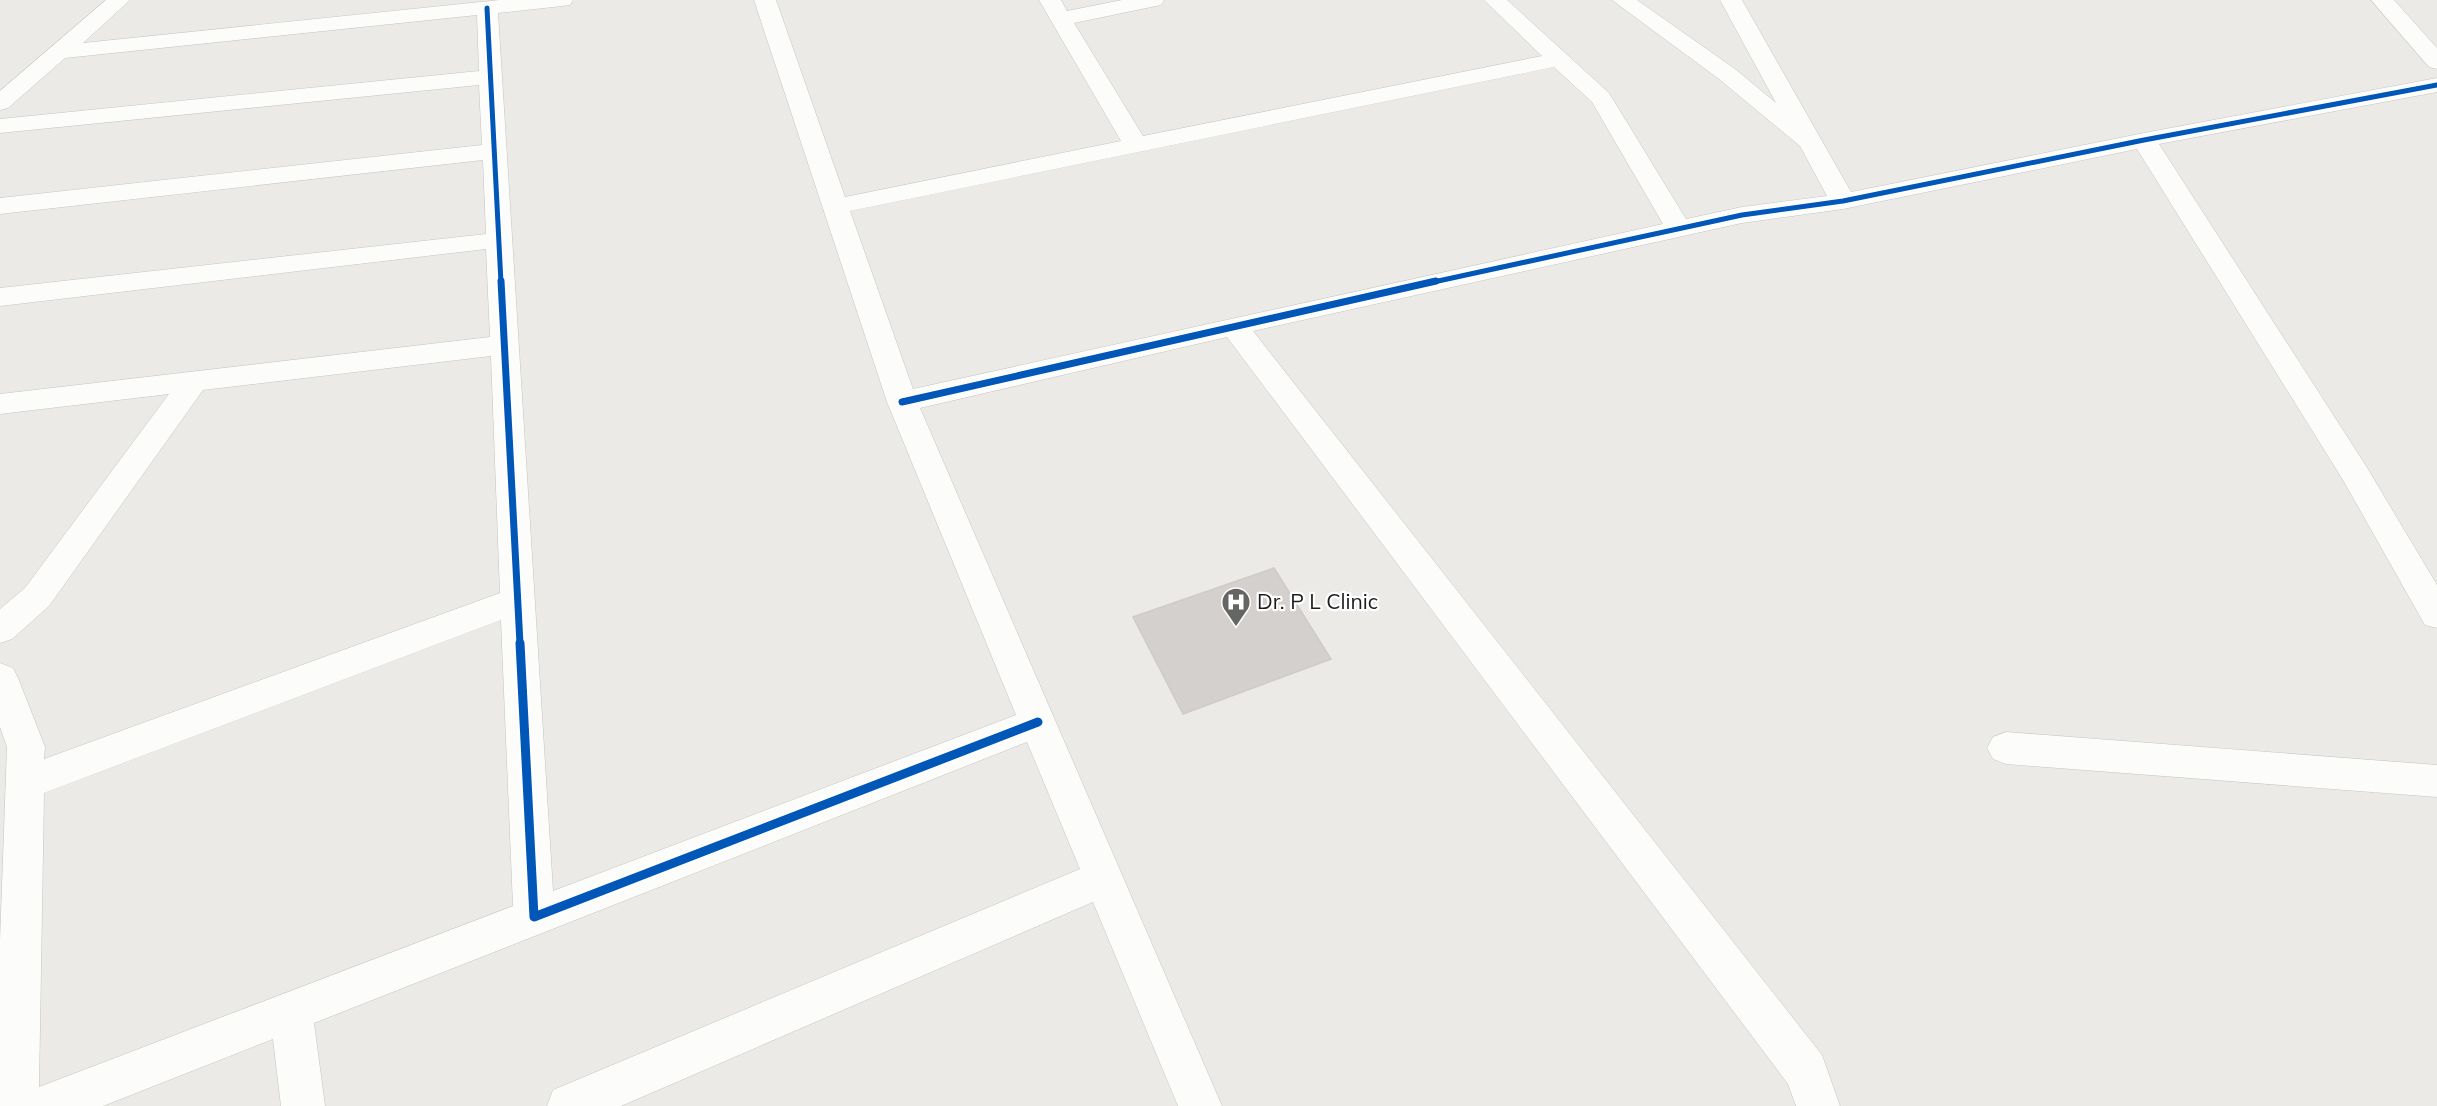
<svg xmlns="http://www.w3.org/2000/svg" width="2437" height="1106" viewBox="0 0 2437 1106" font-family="Mulish,sans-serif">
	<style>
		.building { fill: #d3d0cd; stroke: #cfcbc7; stroke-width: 1.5 }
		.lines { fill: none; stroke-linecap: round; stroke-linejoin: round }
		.minor-casing { stroke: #c4c4c2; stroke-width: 1 }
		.minor { fill: #fcfcfb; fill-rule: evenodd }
		.cycleway-far2-casing { stroke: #fff; stroke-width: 8 }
		.cycleway-far1-casing { stroke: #fff; stroke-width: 10 }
		.cycleway-casing { stroke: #fff; stroke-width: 13 }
		.cycleway-far2 { stroke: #0057b8; stroke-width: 5 }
		.cycleway-far1 { stroke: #0057b8; stroke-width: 7 }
		.cycleway { stroke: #0057b8; stroke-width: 9 }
		.labels { text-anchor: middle; stroke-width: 4.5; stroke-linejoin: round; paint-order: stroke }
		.poi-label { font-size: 21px; fill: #1d1d1d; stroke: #fff; text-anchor: start }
	</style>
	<rect width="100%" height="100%" fill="#eceae6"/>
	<!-- building -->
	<polygon class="building" points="1274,568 1331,659 1183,714 1133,617"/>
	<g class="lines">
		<!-- minor casing -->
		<g class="minor-casing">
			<g id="minor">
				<path d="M106,0H130L83,43L500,0H573L570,5L562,6L498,13L553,891L1016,715L887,402L754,0H776L845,197L1121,141L1039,0H1061L1067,11L1122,0H1164L1161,5L1074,23L1143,136L1542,56L1484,0H1507L1609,93L1686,219L1742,207L1827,196L1800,146L1719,79L1612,0H1637L1735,69L1776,103L1720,0H1742L1851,192L2144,133L2437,78V92L2159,144L2366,466L2437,585V628L2425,625L2343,480L2137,149L1843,209L1742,223L1253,331L1822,1055L1840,1106H1796L1788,1084L1227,337L920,408L1222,1106H1178L1093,902L621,1106H547L553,1090L1080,869L1027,742L314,1023L325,1106H281L273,1039L103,1106H0V941L7,747L0,727V663L13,668L18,678L45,747L44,759L500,593L491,356L203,390L49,606L12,639L0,643V609L25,588L169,394L0,414V394L490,337L486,249L0,306V288L486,234L483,160L0,214V198L482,145L479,85L0,133V119L479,71L477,15L65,58L8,108L0,110V91ZM1554,67L1592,102L1663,224L913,389L850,211ZM501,620L513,906L39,1087L44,793Z"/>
				<polygon points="2371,0 2394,0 2437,48 2437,69 2429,67"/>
				<polygon points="2006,732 2437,765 2437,797 2006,764 1993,759 1987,748 1993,737"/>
			</g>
		</g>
		<!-- minor -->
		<use href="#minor" class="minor"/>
		<!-- cycleway-far2 casing -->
		<g class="cycleway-far2-casing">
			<g id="cycleway-far2">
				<polyline points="487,8 501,283"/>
				<polyline points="1429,283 1742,215 1843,201 2144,140 2437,85"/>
			</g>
		</g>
		<!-- cycleway-far1 casing -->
		<g class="cycleway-far1-casing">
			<g id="cycleway-far1">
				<polyline points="501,281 520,644"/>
				<polyline points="902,402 1436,281"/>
			</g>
		</g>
		<!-- cycleway casing -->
		<g class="cycleway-casing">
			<polyline id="cycleway" points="520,643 534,917 1038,722"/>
		</g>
		<!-- cycleway-far2 -->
		<use href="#cycleway-far2" class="cycleway-far2"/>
		<!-- cycleway-far1 -->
		<use href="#cycleway-far1" class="cycleway-far1"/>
		<!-- cycleway -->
		<use href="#cycleway" class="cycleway"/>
	</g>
	<!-- icons -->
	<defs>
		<g id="hospital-pin" transform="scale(1.5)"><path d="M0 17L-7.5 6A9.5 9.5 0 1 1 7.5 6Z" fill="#656563" stroke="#fff"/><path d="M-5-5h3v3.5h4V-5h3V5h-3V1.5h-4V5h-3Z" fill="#fff"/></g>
	</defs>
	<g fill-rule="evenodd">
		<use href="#hospital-pin" x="1236" y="602"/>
	</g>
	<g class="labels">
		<!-- poi labels -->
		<g class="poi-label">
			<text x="1257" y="609">Dr. P L Clinic</text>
		</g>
	</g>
</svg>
